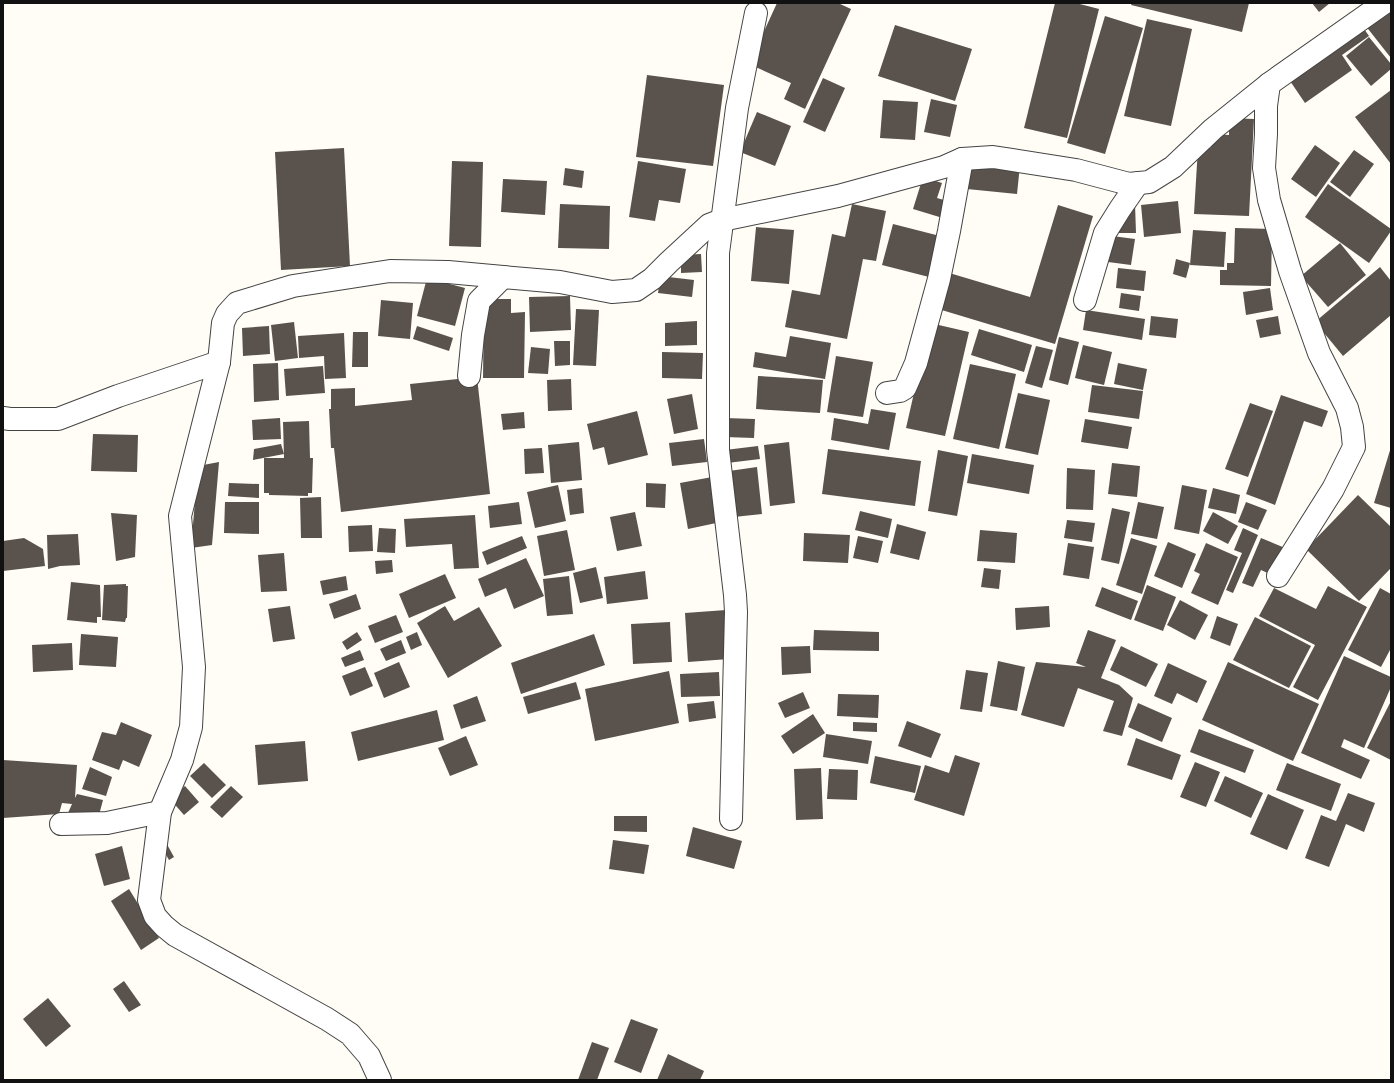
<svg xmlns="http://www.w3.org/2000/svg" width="1394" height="1083" viewBox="0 0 1394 1083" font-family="Literata,serif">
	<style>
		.building { fill: #5a524d }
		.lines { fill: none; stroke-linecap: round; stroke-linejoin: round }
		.minor-casing { stroke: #444; stroke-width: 24 }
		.minor { stroke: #fff; stroke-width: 22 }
	</style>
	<rect width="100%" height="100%" fill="#fffdf5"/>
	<!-- building -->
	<g class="building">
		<polygon points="777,3 838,3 851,9 805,109 784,99 791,83 749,64"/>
		<polygon points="1055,3 1076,3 1099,9 1067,138 1024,128"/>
		<polygon points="1132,3 1249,3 1242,32 1131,5"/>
		<polygon points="1312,3 1330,3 1319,12"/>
		<polygon points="1391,5 1391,58 1365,25"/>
		<polygon points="1105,16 1143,28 1105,154 1067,143"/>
		<polygon points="1147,19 1192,29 1171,126 1124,116"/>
		<polygon points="895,25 972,49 955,101 878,76"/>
		<polygon points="1362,26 1369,36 1342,55 1352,70 1305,103 1288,78"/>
		<polygon points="1369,37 1391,64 1391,69 1371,86 1346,56"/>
		<polygon points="647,75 724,85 713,166 636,157"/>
		<polygon points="823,78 845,88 825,132 803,122"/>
		<polygon points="1391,90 1391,164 1355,117"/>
		<polygon points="931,99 957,105 950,137 924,132"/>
		<polygon points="883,100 918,102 915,140 880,138"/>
		<polygon points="757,112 791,126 775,166 740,152"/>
		<polygon points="1229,118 1254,119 1249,216 1194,214 1198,147 1211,148 1212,134 1229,135"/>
		<polygon points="1315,145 1340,163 1316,197 1291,179"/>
		<polygon points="344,148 350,266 281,270 275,152"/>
		<polygon points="1354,150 1374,164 1350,197 1330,182"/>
		<polygon points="452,161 483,162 481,247 449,246"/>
		<polygon points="638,161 686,169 680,203 659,200 655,221 629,217"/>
		<polygon points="970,161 1020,165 1017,194 967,189"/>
		<polygon points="565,168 584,171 582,188 563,185"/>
		<polygon points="923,177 942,183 937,198 951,202 946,219 913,209"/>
		<polygon points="503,179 547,181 545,215 501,212"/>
		<polygon points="1328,184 1391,229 1391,231 1369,263 1305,217"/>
		<polygon points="1178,201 1181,233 1144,237 1141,205"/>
		<polygon points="560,204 610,206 609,249 558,248"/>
		<polygon points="852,204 886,211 876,261 863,259 847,339 785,327 792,290 820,295 832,234 845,237"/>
		<polygon points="1135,204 1136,233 1118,233 1118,215"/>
		<polygon points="1058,205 1093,216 1055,344 935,308 946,272 1030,297"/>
		<polygon points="893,224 940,236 929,277 882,265"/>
		<polygon points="756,227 794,230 789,284 751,281"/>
		<polygon points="1235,228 1272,229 1271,286 1220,285 1220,270 1227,270 1227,263 1234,263"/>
		<polygon points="1193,230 1226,232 1224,267 1190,265"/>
		<polygon points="1112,236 1135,239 1131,265 1108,262"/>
		<polygon points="1340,243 1366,275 1328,307 1301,276"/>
		<polygon points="701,254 702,272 681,273 681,255"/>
		<polygon points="1176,259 1190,263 1186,278 1173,274"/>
		<polygon points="1380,267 1391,281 1391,315 1343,356 1315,322"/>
		<polygon points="1118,268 1146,271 1144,291 1116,288"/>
		<polygon points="660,276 694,280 692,297 658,293"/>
		<polygon points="427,278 465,288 455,326 417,316"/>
		<polygon points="1270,288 1273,310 1246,315 1243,292"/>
		<polygon points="1121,293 1141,296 1139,311 1119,308"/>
		<polygon points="570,296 571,330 530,332 529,297"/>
		<polygon points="484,299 511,299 511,313 525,312 524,378 483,378"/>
		<polygon points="381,300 413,303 410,339 378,336"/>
		<polygon points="576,309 599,310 596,366 573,365"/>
		<polygon points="1086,310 1145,319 1142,340 1083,330"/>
		<polygon points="1151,316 1178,319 1176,338 1149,335"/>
		<polygon points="1278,316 1281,334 1260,338 1256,320"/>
		<polygon points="697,321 697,345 665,346 665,323"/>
		<polygon points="294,322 298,358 275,361 271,325"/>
		<polygon points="930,323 969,332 945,436 906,428"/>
		<polygon points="269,326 270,354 243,356 242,328"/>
		<polygon points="417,326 453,338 449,351 413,339"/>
		<polygon points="979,329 1032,345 1024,372 971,355"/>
		<polygon points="353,332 368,332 368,367 352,367"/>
		<polygon points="344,333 346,378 325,379 324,356 299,358 298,336"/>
		<polygon points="790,336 831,343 825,379 753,367 755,352 786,357"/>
		<polygon points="1059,337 1079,342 1068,385 1049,380"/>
		<polygon points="554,341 570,341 570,365 555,366"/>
		<polygon points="1083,345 1112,352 1104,385 1075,378"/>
		<polygon points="1036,346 1053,350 1042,388 1025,383"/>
		<polygon points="531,347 550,349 548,374 528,373"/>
		<polygon points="662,352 703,353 702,379 662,378"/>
		<polygon points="836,356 873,362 863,417 827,412"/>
		<polygon points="278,363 279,400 254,402 253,364"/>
		<polygon points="1118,363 1147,369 1143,390 1114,384"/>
		<polygon points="970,364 1016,374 999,449 953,439"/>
		<polygon points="323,366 325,393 286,396 284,369"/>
		<polygon points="758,376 823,380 820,413 756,409"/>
		<polygon points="477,377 490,494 341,512 334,448 331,448 329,409 331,409 331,389 355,388 355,406 412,400 410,384"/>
		<polygon points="571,379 572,410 548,411 547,380"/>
		<polygon points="1092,385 1143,391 1139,419 1088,412"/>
		<polygon points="1018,393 1050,400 1038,455 1005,448"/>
		<polygon points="692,394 698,429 674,434 667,399"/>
		<polygon points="1281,395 1328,411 1322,427 1304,421 1275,505 1246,494"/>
		<polygon points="1250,403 1273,411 1248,477 1225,469"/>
		<polygon points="871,409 896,413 889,450 831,440 834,418 868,424"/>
		<polygon points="637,411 648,455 608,465 604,447 593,450 587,424"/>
		<polygon points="524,412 525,428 503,430 501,414"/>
		<polygon points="280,418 281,439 253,440 252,420"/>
		<polygon points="725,418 755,419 754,438 725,437"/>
		<polygon points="1085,419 1132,427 1128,449 1081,442"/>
		<polygon points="309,421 310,458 305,458 313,458 312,493 308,493 308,496 269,495 269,493 264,493 264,458 284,458 283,422"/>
		<polygon points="93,434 138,435 137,472 91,471"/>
		<polygon points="704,439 707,462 672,466 669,443"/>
		<polygon points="579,442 582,480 551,483 548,445"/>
		<polygon points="789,442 795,503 770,506 764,445"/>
		<polygon points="281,444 284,454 253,460 254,449"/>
		<polygon points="758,446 760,459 727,463 725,450"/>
		<polygon points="1391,447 1391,508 1374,503"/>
		<polygon points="542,448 544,473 525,474 524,449"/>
		<polygon points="828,449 921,461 915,506 822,494"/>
		<polygon points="938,450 968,456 957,516 928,511"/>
		<polygon points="972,454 1034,465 1029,494 967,483"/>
		<polygon points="219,462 212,545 191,548 198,466"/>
		<polygon points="1112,463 1140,466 1137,497 1108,494"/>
		<polygon points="757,467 762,514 734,517 729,471"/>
		<polygon points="1067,468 1095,470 1093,510 1066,509"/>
		<polygon points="712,477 721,522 688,529 680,483"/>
		<polygon points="229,483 259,484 259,498 228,496"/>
		<polygon points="646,483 666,484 665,508 646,507"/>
		<polygon points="558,485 566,521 535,528 527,492"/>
		<polygon points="1182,485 1207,490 1199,534 1174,529"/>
		<polygon points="582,488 584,513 570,515 567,490"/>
		<polygon points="1213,488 1240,495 1236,514 1208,508"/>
		<polygon points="1358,495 1391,527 1391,568 1359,601 1306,549"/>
		<polygon points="321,497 322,538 301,538 300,498"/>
		<polygon points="225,502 259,502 259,534 224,533"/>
		<polygon points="519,502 522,524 490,528 488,506"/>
		<polygon points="1138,502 1164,507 1157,539 1131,534"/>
		<polygon points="1246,502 1267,510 1258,530 1238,522"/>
		<polygon points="1112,508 1130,512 1119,564 1101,560"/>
		<polygon points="860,511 892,519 888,538 855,530"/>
		<polygon points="635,512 642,546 617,551 610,517"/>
		<polygon points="1213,512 1238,526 1228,544 1203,531"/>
		<polygon points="111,513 137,515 135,557 116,561"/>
		<polygon points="475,515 479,568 454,569 452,544 406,547 404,519"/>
		<polygon points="1067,520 1095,523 1092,542 1064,538"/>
		<polygon points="897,524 926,532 919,560 890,553"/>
		<polygon points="372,525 373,551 349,552 348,526"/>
		<polygon points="379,528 396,529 395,553 377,552"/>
		<polygon points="1243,528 1258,535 1233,593 1226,590 1242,553 1234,550"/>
		<polygon points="567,530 575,570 544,576 537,536"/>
		<polygon points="980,530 1017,533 1015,563 977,561"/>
		<polygon points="804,533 850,535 848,563 803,561"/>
		<polygon points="78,534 80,565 60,566 48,569 47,535"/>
		<polygon points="522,536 527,548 487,565 482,552"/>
		<polygon points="858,536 883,541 878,563 853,558"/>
		<polygon points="24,538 43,549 45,566 3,571 3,541"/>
		<polygon points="1131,538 1157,546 1142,594 1116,585"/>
		<polygon points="1261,538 1285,548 1274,576 1261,570 1253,587 1242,583"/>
		<polygon points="1168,542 1196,554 1182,588 1154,576"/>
		<polygon points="1068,543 1094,547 1089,579 1063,575"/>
		<polygon points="1206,543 1238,557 1218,605 1191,593 1200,574 1194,571"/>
		<polygon points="284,553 287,591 261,592 258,555"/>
		<polygon points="526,558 544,596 514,609 506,588 485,597 478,579"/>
		<polygon points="392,560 393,572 376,574 375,561"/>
		<polygon points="596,567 603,598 580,603 573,573"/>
		<polygon points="984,568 1001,570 999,589 981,587"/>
		<polygon points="645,571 648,599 607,604 604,577"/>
		<polygon points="445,574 456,598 409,618 399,594"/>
		<polygon points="346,576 348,590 323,595 320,581"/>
		<polygon points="569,576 573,614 547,616 543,579"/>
		<polygon points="71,582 100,585 101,617 97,617 97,623 67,620"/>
		<polygon points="126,584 126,586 128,586 127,618 126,618 125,622 102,620 104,585"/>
		<polygon points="1147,585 1176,597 1163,631 1134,620"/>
		<polygon points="1328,586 1367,607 1318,700 1293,687 1315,645 1259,616 1274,588 1316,609"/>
		<polygon points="1102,587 1138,601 1131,620 1095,606"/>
		<polygon points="1380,588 1391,594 1391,648 1381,667 1348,650"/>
		<polygon points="356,594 361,609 334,619 329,604"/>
		<polygon points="1180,600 1208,615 1195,640 1167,625"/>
		<polygon points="290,606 295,639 273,642 268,609"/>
		<polygon points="445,606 454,621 479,607 502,646 448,678 417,623"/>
		<polygon points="1049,606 1050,627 1016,630 1015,608"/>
		<polygon points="726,610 729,659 688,662 685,613"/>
		<polygon points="396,615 403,632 375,643 368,626"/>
		<polygon points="1217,616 1238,624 1230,646 1210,638"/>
		<polygon points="1255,617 1311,646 1289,688 1233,660"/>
		<polygon points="670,622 672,662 633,664 631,624"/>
		<polygon points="814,630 879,632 879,651 813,650"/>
		<polygon points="1088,630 1116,640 1101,678 1119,685 1133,698 1122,736 1103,731 1114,701 1078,688 1064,727 1021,715 1036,662 1086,667 1076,663"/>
		<polygon points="357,632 362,640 347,650 342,642"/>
		<polygon points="417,632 422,645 411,650 406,637"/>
		<polygon points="81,634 118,637 116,667 79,665"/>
		<polygon points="594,634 605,665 521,694 511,663"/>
		<polygon points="401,640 406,653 386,661 380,649"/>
		<polygon points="72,643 73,670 33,672 32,645"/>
		<polygon points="810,646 811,673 782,675 781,647"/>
		<polygon points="1121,646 1158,664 1146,687 1110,670"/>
		<polygon points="360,650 364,660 345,667 341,658"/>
		<polygon points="1344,656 1391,677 1391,687 1364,748 1344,739 1341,747 1370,760 1361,779 1301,753"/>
		<polygon points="998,661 1025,667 1017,711 990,706"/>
		<polygon points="399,662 410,687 384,698 374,673"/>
		<polygon points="1228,662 1319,704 1293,761 1202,720"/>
		<polygon points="1168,663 1207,681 1197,703 1177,693 1172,704 1154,696"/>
		<polygon points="365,667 373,686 350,696 342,676"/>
		<polygon points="966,670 988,673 982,712 960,709"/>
		<polygon points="669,671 679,723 595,741 585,689"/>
		<polygon points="719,672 720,696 681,697 680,674"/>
		<polygon points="576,682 581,699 528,714 523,697"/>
		<polygon points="803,692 810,708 785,718 778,703"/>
		<polygon points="838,694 879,695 878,718 837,716"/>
		<polygon points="477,696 486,721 461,729 453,705"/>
		<polygon points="714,701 716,718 689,722 687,704"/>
		<polygon points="1391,701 1391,760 1367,748"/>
		<polygon points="1138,703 1172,718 1162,742 1128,727"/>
		<polygon points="437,710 444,740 358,761 351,732"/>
		<polygon points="813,714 825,733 793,754 781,736"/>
		<polygon points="907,721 941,734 931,758 898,746"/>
		<polygon points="121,722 152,735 139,767 123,760 119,770 92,760 102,732 116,735"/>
		<polygon points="853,722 877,723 877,732 853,731"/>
		<polygon points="1199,729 1254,750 1245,773 1190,752"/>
		<polygon points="826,734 872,741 868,764 823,757"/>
		<polygon points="466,736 478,765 450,776 438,748"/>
		<polygon points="1136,738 1181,755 1172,780 1127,765"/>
		<polygon points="305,741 308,781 258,785 255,745"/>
		<polygon points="955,755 980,763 964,816 914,800 925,765 949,773"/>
		<polygon points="875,756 921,766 915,793 870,783"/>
		<polygon points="3,760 77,765 75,798 77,794 103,800 99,815 68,813 72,804 62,803 59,814 3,818"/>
		<polygon points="1195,762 1220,772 1206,807 1180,797"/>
		<polygon points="204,763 226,785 212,798 190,776"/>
		<polygon points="1287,763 1341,784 1331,811 1276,790"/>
		<polygon points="90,767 112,777 106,796 82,789"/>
		<polygon points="821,768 823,819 796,820 794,769"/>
		<polygon points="829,769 858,770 857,800 827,799"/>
		<polygon points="1225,776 1263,793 1251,818 1214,801"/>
		<polygon points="185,786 199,802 184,815 170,799"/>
		<polygon points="231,786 243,797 222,818 210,807"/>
		<polygon points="1348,793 1375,803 1364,832 1346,824 1329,867 1305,858 1321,815 1336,821"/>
		<polygon points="1268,794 1304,810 1287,850 1250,834"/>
		<polygon points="614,816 647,816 647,832 614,831"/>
		<polygon points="693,827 742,841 734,869 686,856"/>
		<polygon points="164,839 174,857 169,860 159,842"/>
		<polygon points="613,840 649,845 644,874 609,869"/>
		<polygon points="122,846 130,879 104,886 95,854"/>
		<polygon points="129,889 159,938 141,950 111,901"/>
		<polygon points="124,981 141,1005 129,1012 113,989"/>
		<polygon points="48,998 71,1026 46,1047 23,1019"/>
		<polygon points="631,1019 658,1029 641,1073 614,1062"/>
		<polygon points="592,1042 609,1048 597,1080 578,1080"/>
		<polygon points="668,1054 704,1071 700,1080 657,1080"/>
	</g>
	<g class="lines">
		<!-- minor casing -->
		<g class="minor-casing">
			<g id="minor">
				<polyline points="1269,84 1266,106 1266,134 1264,168 1269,200 1290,271 1319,353 1347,408 1352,427 1354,447 1333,489 1278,576"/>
				<polyline points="1085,300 1105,233 1120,209 1138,183"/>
				<polyline points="469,376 473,335 479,301 503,277"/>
				<polyline points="887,393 900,391 905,388 916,363 939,279 949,231 962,159"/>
				<polyline points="3,418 10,419 58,419 118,396 219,362"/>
				<polyline points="731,819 736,612 735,595 718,450 718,253 737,108 756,13"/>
				<polyline points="61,824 107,823 160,812"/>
				<polyline points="380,1080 369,1056 350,1034 327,1019 175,935 164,926 155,916 149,900 160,812 182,760 191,727 194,667 180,516 219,362 223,323 227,314 237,303 293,286 390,271 448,272 503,277 560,282 612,292 636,290 652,279 669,262 709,225 722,220 838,196 944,167 962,159 993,157 1076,170 1129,184 1149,182 1173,167 1213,129 1269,84 1384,3"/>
			</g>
		</g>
		<!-- minor -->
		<use href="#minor" class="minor"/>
	</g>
	<!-- border -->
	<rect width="1394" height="1083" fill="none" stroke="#111111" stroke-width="8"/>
</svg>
